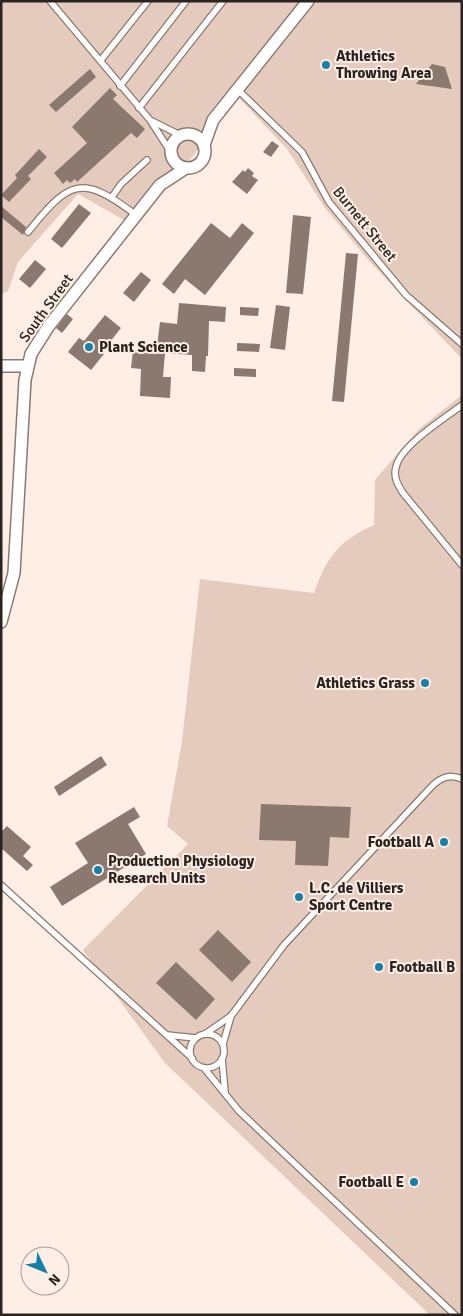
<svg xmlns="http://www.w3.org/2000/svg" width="463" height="1316" viewBox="0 0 463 1316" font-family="Signika,sans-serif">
  <rect width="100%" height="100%" fill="#feeee5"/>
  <g fill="#e5cbbd">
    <polygon points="1,1 462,1 462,359 370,262 325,208 287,149 239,98 136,227 78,194 18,262 8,291 1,295"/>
    <path d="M462 395V1315H430L165 1063 83 950 188 844 167 826 182 741 200 579 314 593C327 557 338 541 374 525L375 480 419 429Z"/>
  </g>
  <g fill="#8b7970">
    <polygon points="432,64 445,67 452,89 416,84"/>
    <polygon points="90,69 96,77 56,112 49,105"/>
    <polygon points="110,88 117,95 113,99 145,129 137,138 131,133 77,182 75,179 70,183 67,180 63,184 54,173 87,143 72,127"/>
    <polygon points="272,141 279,146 271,157 263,152"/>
    <polygon points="39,149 47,157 28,176 31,179 9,202 1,195 17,178 15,175"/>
    <polygon points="248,168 254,173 252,176 258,180 247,194 232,182 243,170 245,172"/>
    <polygon points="79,204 91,213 62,248 51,239"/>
    <polygon points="1,206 26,227 23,235 1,217"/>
    <polygon points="293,215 311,217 303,294 286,293"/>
    <polygon points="211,223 230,238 242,223 254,233 205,295 185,279 174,294 162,284"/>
    <polygon points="346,253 358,254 344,402 332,401"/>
    <polygon points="35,260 46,269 30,288 19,279"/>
    <polygon points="141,272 151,280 134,302 123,293"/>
    <polygon points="179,303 226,307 225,322 209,321 208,356 206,356 205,372 192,371 192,355 165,353 163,377 171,377 170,398 140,396 141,369 131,368 133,351 156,354 160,322 177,324"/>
    <polygon points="276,305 290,307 285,350 270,348"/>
    <polygon points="240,307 259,308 258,316 240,315"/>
    <polygon points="67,314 73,319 62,333 56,328"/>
    <polygon points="105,315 121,328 102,352 104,354 91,370 68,352 79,338 84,341"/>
    <polygon points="237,343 260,344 259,352 237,351"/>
    <polygon points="234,368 256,369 256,377 234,376"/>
    <polygon points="101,756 107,765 59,796 54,787"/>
    <polygon points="261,804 351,807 349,838 330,837 328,866 295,865 296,841 259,840"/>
    <polygon points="134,807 140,817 128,824 146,854 62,906 50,887 88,863 75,843"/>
    <polygon points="7,826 31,847 23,856 33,865 27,871 1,848 1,832"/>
    <polygon points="218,930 251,962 232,982 199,950"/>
    <polygon points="176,962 215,999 196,1020 156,983"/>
  </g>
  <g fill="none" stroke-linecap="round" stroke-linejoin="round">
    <defs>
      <g id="lane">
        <polyline points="50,1 150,120 170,151"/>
        <polyline points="101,60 148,1"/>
        <polyline points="120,86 186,1"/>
        <polyline points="238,90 302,152 329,202 406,295 462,344"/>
        <polyline points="139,108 223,1"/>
        <polyline points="152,121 180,135"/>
        <polyline points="112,197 121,184 147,160"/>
        <path d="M28 232C69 181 81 173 136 215"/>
        <path d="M462 405C444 419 401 445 396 467 393 477 398 485 403 493L462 565"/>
        <polyline points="1,885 192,1058"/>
        <path d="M205 1034 231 1016 284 945 433 785C442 777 450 774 462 779"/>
        <circle cx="207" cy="1051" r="17"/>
        <polyline points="167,1035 196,1038"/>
        <polyline points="223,1044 231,1016"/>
        <polyline points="222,1059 225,1092"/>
        <polyline points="204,1068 239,1111 455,1315"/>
      </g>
      <g id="street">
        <circle cx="188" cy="151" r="17"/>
        <polyline points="204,145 213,120 308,1"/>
        <polyline points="1,366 27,366"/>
        <polyline points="1,622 14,573 25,380 31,354 48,327 160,185 186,168"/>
      </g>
    </defs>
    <use href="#lane" stroke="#8b7a70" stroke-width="8"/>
    <use href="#street" stroke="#8b7a70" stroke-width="14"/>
    <use href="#lane" stroke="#fff" stroke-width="5.5"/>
    <use href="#street" stroke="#fff" stroke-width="11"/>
  </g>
  <g fill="#1580a9" stroke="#feeee5" stroke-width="2">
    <circle cx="326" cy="65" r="5"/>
    <circle cx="89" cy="347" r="5"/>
    <circle cx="425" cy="683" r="5"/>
    <circle cx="444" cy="842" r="5"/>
    <circle cx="98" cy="870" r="5"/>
    <circle cx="299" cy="897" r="5"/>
    <circle cx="379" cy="967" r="5"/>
    <circle cx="414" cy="1182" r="5"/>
  </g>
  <g text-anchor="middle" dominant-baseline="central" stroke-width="4" stroke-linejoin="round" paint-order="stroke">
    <g font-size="15" font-weight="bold" fill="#2a231f" stroke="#feeee5" text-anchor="start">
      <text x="336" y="56">Athletics<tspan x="336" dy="17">Throwing Area</tspan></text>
      <text x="99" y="347">Plant Science</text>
      <text x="415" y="683" text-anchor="end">Athletics Grass</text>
      <text x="434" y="842" text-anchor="end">Football A</text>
      <text x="108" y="861">Production Physiology<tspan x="108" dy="17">Research Units</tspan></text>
      <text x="309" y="888">L.C. de Villiers<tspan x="309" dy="17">Sport Centre</tspan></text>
      <text x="389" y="967">Football B</text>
      <text x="404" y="1182" text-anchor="end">Football E</text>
    </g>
    <g font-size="15" fill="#2a231f" stroke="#feeee5">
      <text transform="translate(365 224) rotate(51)">Burnett Street</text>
      <text transform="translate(46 308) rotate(-54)">South Street</text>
    </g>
  </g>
  <rect width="463" height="1316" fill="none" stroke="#2a231f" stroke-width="5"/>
  <g transform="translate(45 1271) rotate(133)"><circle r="24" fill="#feeee5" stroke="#a99d96"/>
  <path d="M0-4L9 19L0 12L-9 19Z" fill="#1580a9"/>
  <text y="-8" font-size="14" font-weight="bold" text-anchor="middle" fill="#2a231f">N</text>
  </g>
</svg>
